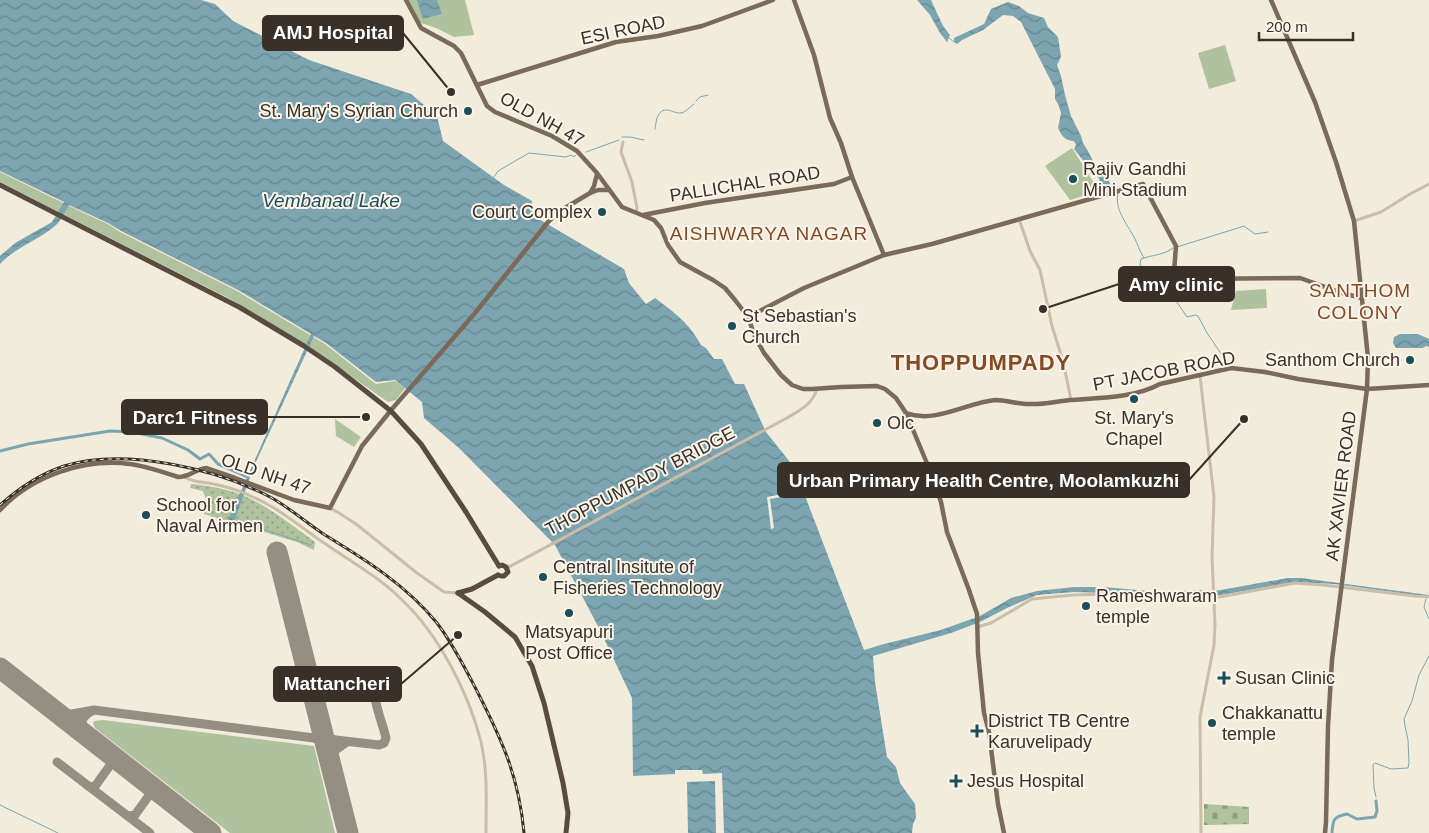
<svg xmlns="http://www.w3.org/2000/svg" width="1429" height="833" viewBox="0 0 1429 833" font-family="Arial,sans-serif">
  <defs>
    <pattern id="grass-dots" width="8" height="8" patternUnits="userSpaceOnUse" patternTransform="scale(1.25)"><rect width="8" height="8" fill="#afc19d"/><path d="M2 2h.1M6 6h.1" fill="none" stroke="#8f9d80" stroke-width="1.8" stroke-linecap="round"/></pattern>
    <pattern id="cemetery-stones" width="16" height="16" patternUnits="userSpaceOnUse" patternTransform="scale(1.25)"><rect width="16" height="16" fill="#afc19d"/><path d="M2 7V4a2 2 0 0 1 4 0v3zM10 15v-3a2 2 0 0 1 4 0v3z" fill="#8f9d80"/></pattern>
    <pattern id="water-waves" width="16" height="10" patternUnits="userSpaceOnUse" patternTransform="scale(1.25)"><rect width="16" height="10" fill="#7ca5af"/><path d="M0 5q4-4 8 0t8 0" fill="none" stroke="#67878e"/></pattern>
  </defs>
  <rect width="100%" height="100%" fill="#f2ecdd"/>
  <path fill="url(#grass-dots)" d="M191 484C210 486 230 489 247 497 272 509 293 526 315 542L314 550 297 542 204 514 207 502 203 491 190 488Z"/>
  <polygon fill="url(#cemetery-stones)" points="1204,804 1249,807 1249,824 1204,825"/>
  <g fill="#afc19d">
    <polygon points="407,0 465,0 474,35 454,37 436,28 418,22"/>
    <polygon points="1225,45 1236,81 1209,89 1198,53"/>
    <polygon points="1072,148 1099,191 1070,200 1045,166"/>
    <polygon points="0,172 86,214 108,224 120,232 237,291 325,344 376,384 395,381 405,388 396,400 388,402 309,347 232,300 0,182"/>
    <polygon points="1266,289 1267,308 1231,310 1236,291"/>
    <polygon points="335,419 361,437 354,447 336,436"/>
    <polygon points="103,720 314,746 335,833 230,833 95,728 93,724 94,721"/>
  </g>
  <g fill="url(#water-waves)">
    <path d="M0 0H201L215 4 233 21 309 60 411 94 437 116 443 141 504 185 532 201V215L624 269 629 283 646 304 655 298C675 313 689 323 701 345L706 348 714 359H722L735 384H744L766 432 794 467 864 650 884 644 941 630 980 616 1011 598 1037 591 1074 587H1104L1159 592 1198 590 1215 591 1288 578H1301L1429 595V597L1334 584 1295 582 1215 596 1074 592 1037 595 1009 607 980 622 951 633 873 656 875 682 887 757 896 767 900 783 915 804 916 818 913 824 912 833H724L722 773 703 774 702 770H675V774L633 776 632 698 600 630 555 545 460 449 424 418 422 402 395 380 376 382 326 343 314 336 254 466 234 522 228 520 311 334 238 290 121 231 108 223 69 205C65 211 62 220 56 225 39 240 16 247 0 264V256L15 243 52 222 64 202 0 171Z"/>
    <polygon points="417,0 437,0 442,14 423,19"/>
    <polygon points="917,0 931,0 943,26 950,35 947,42 940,33 930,15"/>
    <path d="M1008 2 1019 6 1028 13 1044 18 1048 27 1058 37 1061 57 1057 65 1061 76 1065 95 1071 116 1081 136 1083 143 1088 151 1094 163 1105 170C1106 177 1112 184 1111 190L1105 191 1098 177 1094 174 1074 149 1076 145 1074 141C1065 141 1062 136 1058 128L1061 113 1059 106 1055 99V89L1021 22 1013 16 1003 15 983 30 962 40 957 44 954 42V38L984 24 991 9Z"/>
    <polygon points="1400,334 1418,334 1429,339 1429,347 1426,346 1423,348 1396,348 1393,343 1394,337"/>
    <polygon points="715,781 716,833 688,833 687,782"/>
  </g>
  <polygon fill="#f2ecdd" points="803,490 804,493 770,499 774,528 771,529 767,497"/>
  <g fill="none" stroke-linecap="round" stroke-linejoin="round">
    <g stroke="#7ca5af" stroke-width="1">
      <polyline points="948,37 954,42 955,41"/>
      <polyline points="696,101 700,97 708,95"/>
      <path d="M655 129C656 124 656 118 659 114 666 105 673 114 681 113 686 112 690 107 694 104"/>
      <polyline points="622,137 630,137 644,140"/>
      <polyline points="586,152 619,140"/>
      <polyline points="494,177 498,171 529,153 566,157 571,155 574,157 576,155"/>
      <path d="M1118 193C1114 209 1127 224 1134 237 1138 244 1139 251 1144 258"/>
      <polyline points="1177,247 1241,227 1244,226 1255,234 1268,232"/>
      <path d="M1173 248C1165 255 1151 255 1141 259L1140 264 1142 269 1166 286 1187 317 1195 315 1198 316 1207 333 1224 358"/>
      <polyline points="235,520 311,545"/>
      <polyline points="1426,599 1424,607 1429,619"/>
      <polyline points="1376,797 1374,788 1373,765 1375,763 1391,769 1408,768 1409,763 1408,740 1405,726 1404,719 1412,701 1419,675 1429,656"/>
      <polyline points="0,805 58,833"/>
    </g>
    <g stroke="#7ca5af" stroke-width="3">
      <polyline points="0,451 28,444 110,431 132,432 162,438 188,450 200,459 209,454 218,464 248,477 249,475"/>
      <path d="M1332 833C1333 819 1333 817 1347 814L1357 819 1375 817 1377 811 1376 801"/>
    </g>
    <g stroke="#958e83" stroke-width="9">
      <polyline points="52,708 66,715 94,710 314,738 318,737 321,736 322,729"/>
      <path d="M322 729 329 738 336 740 379 745 384 743 386 738 385 734C381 719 371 695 375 680"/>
      <path d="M89 738C81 727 77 719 92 711"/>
      <polyline points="314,738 322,741 326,746"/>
      <polyline points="328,755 347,742"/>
      <polyline points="57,762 150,833"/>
      <polyline points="88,786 92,787 96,785 111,764 113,760 112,755"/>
      <polyline points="128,816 135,815 150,794 152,790 151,786"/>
    </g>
    <g stroke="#958e83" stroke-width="21">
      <polyline points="277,552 348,833"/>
      <polyline points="0,668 211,833"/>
    </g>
    <g stroke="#cabea9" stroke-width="3">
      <polyline points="623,142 621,152 632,182 637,208 636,213"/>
      <polyline points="1019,219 1030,251 1040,270 1052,326 1063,361 1071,400"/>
      <polyline points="1354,221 1381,212 1410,194 1429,184"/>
      <polyline points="1200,376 1214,497 1212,557 1215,625 1214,645 1200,717 1201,833"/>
      <path d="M185 477C193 483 208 482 218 485 237 489 257 498 274 508 292 519 309 533 327 545 353 563 381 578 403 601 439 635 469 694 481 742 488 772 486 803 486 833"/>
      <polyline points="330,508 339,513 356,524 417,573 444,592 458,593"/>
      <path d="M507 568 787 418C800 410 812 405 817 389"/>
      <polyline points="977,627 991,623 1032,599 1073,595 1109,594 1146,598 1189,597 1214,598 1295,583 1323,585 1415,596 1429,597"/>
    </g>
    <g stroke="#796a5a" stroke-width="4.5">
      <polyline points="406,0 421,28 454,46 461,53 487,106 495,112 552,136 577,151 597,173 622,207 654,220 661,228 668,245 680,262 713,280 725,288 735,300 748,317 755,337 764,353 781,375 792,385 803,389 812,389 841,387 877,386 885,389 896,398 906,413 931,473 941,502 947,532 969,590 977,614 978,653 984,713 989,732 998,804 1004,833"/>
      <polyline points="794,0 814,55 830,118 841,143 852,177 884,255"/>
      <polyline points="1271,0 1315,102 1336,162 1354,221 1368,358 1367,389 1332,660 1328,726 1326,822 1325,833"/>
      <polyline points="477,85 616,42 658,36 702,26 773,0"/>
      <polyline points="590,193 598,190 609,190"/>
      <polyline points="643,215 705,203 834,184 852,177"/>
      <polyline points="748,317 804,288 884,255 932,244 1143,184 1176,246 1174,272 1176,277 1181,279 1300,278 1342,293 1362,298"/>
      <path d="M906 413C936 424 965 403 995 400 1006 400 1017 404 1029 404 1043 405 1057 401 1071 400 1100 398 1134 398 1160 384L1231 368 1265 372 1298 379 1367 389 1429 385"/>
      <path d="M0 510C32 476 84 458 130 464 146 466 162 472 178 477 191 477 195 469 206 468L235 478 294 500 330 508 362 446 392 409 475 313 548 222 560 211 590 193 594 186 597 174"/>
    </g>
    <g stroke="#584c40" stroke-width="5">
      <polyline points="0,185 239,307 304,346 335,367 391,411 421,444 466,512 499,566"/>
      <polyline points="498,575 501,576 504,576 508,572 506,567 502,565 499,566"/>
      <polyline points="458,593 485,612 515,637 532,666 544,703 563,783 568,813 566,833"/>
      <polyline points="458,593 472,589 498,575"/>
    </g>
    <defs>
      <path id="rail" d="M0 505C19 488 40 474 64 466 125 447 218 469 272 498 291 509 307 523 325 535 366 560 406 585 437 623 453 644 465 668 477 691 502 740 519 777 524 833"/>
    </defs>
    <use href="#rail" stroke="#383029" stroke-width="3"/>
    <use href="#rail" stroke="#faf5ea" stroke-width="1" stroke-dasharray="4" stroke-linecap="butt"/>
  </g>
  <g fill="#1e4c59" stroke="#faf5ea" stroke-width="2">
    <circle cx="468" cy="111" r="5"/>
    <circle cx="1073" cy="179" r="5"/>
    <circle cx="602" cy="212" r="5"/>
    <circle cx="732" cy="326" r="5"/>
    <circle cx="1410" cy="360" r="5"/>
    <circle cx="1134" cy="399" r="5"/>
    <circle cx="877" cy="423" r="5"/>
    <circle cx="146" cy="515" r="5"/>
    <circle cx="543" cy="577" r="5"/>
    <circle cx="1086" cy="606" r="5"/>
    <circle cx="569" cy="613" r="5"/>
    <path d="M1221.5 670.5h5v5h5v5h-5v5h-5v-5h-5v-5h5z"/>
    <circle cx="1212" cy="723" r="5"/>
    <path d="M974.5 723.5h5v5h5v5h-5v5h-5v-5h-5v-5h5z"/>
    <path d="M953.5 773.5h5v5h5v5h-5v5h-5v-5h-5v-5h5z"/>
  </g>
  <g text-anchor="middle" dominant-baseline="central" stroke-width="4" stroke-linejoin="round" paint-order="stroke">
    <g font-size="18" fill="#383029" stroke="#faf5ea">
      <text transform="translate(623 30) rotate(-12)">ESI ROAD</text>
      <text transform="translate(542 119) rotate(29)">OLD NH 47</text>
      <text transform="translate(745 184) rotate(-9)">PALLICHAL ROAD</text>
      <text transform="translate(1164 371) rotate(-11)">PT JACOB ROAD</text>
      <text transform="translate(266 474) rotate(19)">OLD NH 47</text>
      <text transform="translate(640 481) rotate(-28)">THOPPUMPADY BRIDGE</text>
      <text transform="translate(1341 486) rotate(-83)">AK XAVIER ROAD</text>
    </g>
    <g font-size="18" fill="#383029" stroke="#faf5ea" text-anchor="start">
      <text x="458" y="111" text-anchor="end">St. Mary's Syrian Church</text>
      <text x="1083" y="169">Rajiv Gandhi<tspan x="1083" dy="21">Mini Stadium</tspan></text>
      <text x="592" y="212" text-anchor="end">Court Complex</text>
      <text x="742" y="316">St Sebastian's<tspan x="742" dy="21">Church</tspan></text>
      <text x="1400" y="360" text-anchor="end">Santhom Church</text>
      <text x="1134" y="418" text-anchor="middle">St. Mary's<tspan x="1134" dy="21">Chapel</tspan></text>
      <text x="887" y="423">Olc</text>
      <text x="156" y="505">School for<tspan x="156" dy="21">Naval Airmen</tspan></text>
      <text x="553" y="567">Central Insitute of<tspan x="553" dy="21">Fisheries Technology</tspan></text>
      <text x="1096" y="596">Rameshwaram<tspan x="1096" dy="21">temple</tspan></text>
      <text x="569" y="632" text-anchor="middle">Matsyapuri<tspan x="569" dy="21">Post Office</tspan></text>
      <text x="1235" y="678">Susan Clinic</text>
      <text x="1222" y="713">Chakkanattu<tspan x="1222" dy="21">temple</tspan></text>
      <text x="988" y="721">District TB Centre<tspan x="988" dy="21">Karuvelipady</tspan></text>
      <text x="967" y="781">Jesus Hospital</text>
    </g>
    <g font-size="19" font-style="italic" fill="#1e4c59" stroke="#faf5ea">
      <text x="331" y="200">Vembanad Lake</text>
    </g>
    <g font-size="19" letter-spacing="1" fill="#864a22" stroke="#faf5ea">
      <text x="769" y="233">AISHWARYA NAGAR</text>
      <text x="1360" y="290">SANTHOM<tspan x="1360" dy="22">COLONY</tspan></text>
    </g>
    <g font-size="22" font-weight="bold" letter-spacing="1" fill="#864a22" stroke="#faf5ea">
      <text x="981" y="362">THOPPUMPADY</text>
    </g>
  </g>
  <path fill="none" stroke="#383029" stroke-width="2" d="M451 92L403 33M1043 309L1119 284M366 417L267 417M1244 419L1189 480M458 635L401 684"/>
  <g fill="#383029" stroke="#faf5ea" stroke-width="2">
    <circle cx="451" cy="92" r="5"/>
    <circle cx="1043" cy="309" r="5"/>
    <circle cx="366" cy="417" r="5"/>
    <circle cx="1244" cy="419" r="5"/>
    <circle cx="458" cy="635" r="5"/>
  </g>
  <g fill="#383029" stroke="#383029" stroke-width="2">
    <rect x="263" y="16" width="140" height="34" rx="5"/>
    <rect x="1119" y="267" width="115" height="34" rx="5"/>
    <rect x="122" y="400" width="145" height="34" rx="5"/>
    <rect x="778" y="463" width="411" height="34" rx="5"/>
    <rect x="274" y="667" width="127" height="34" rx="5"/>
  </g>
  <g font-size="19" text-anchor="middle" font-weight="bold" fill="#fff">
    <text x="333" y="39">AMJ Hospital</text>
    <text x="1176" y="291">Amy clinic</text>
    <text x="195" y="424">Darc1 Fitness</text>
    <text x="984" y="487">Urban Primary Health Centre, Moolamkuzhi</text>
    <text x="337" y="690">Mattancheri</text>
  </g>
  <path d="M1259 32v8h94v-8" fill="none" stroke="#383029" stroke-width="2.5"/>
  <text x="1266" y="32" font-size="15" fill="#383029" stroke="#faf5ea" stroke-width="4" paint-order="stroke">200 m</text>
</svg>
